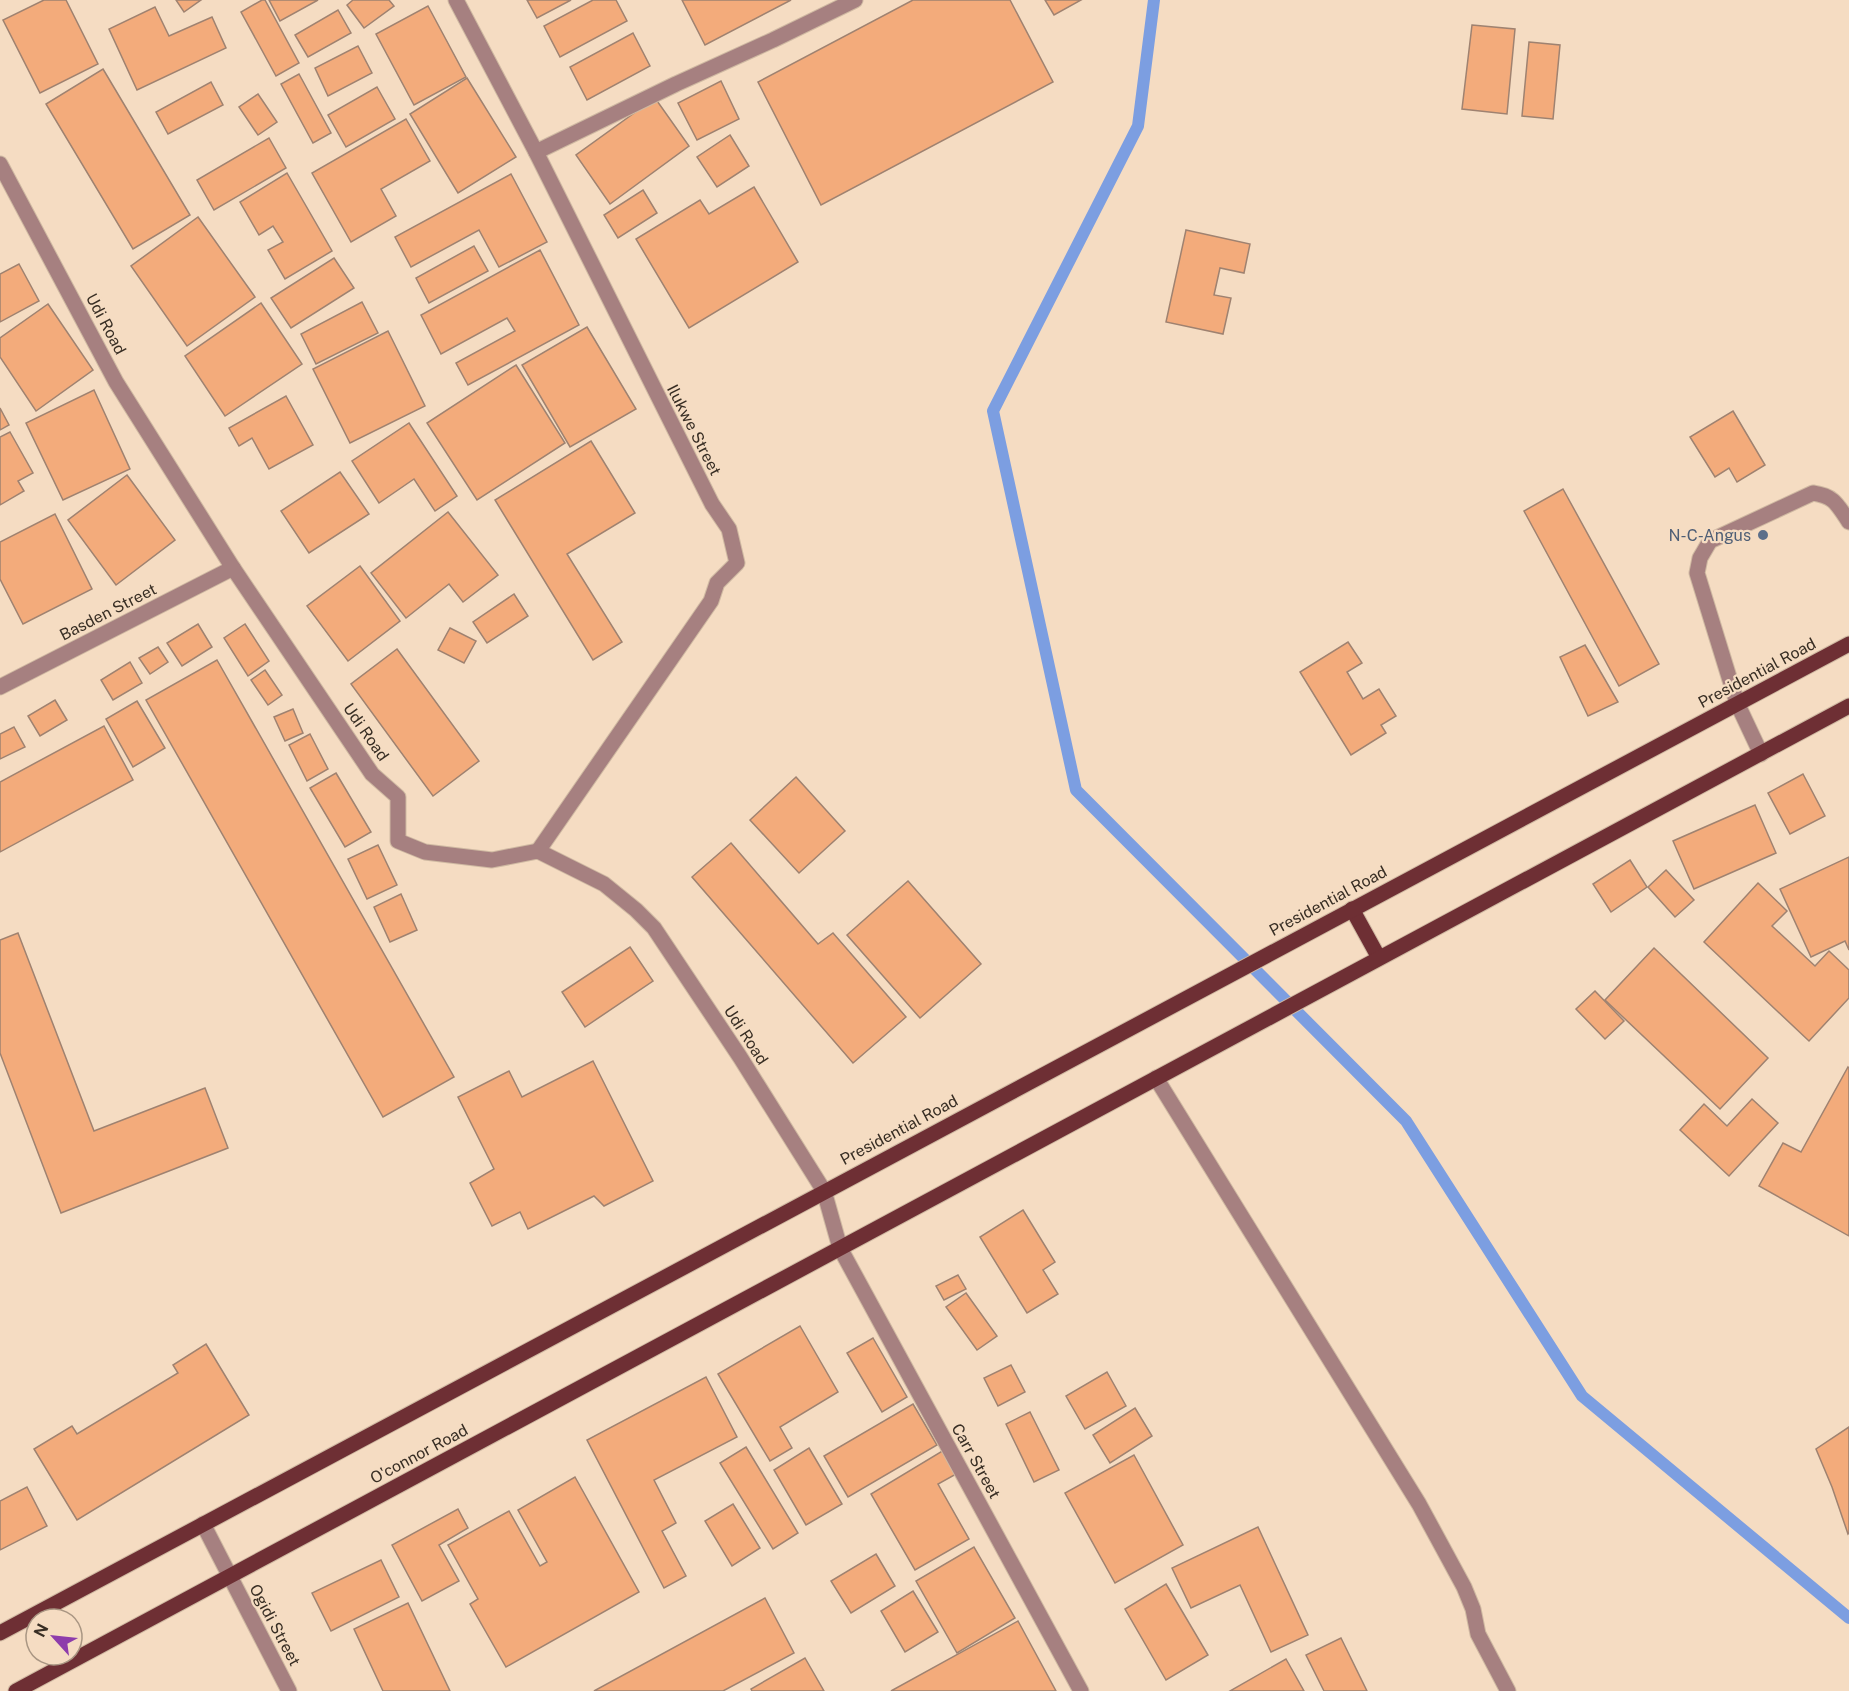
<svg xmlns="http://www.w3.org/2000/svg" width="1849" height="1691" viewBox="0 0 1849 1691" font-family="'Public Sans',sans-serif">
  <rect width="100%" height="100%" fill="#f5dcc2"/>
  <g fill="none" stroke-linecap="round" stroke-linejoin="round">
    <polyline stroke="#7c9ee1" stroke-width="12" points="1154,0 1138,126 993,411 1076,790 1406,1121 1582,1396 1849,1618"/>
  </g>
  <g fill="#f3ab7b" stroke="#9f8270" stroke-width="1.5">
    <polygon points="44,0 66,0 98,64 40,93 3,20"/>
    <polygon points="176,0 201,0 184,12"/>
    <polygon points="262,0 265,0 299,63 276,76 241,12"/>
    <polygon points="269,0 318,0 280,21"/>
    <polygon points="353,0 389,0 394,6 364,28 347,5"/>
    <polygon points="527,0 571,0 537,18"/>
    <polygon points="593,0 616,0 627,21 560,57 544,26"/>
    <polygon points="682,0 791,0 705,45"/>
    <polygon points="913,0 1010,0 1053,82 821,205 758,82"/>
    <polygon points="1045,0 1081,0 1054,15"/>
    <polygon points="428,6 466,77 414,105 376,34"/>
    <polygon points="155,7 169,36 212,17 226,48 137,90 109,29"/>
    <polygon points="338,10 351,33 308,57 295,35"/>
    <polygon points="1472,25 1515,29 1507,114 1462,109"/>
    <polygon points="633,33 650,66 587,100 570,67"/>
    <polygon points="1529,42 1560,45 1553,119 1522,116"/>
    <polygon points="358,46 372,73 328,96 315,68"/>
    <polygon points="103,69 190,215 133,249 46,104"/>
    <polygon points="299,74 331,133 313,143 281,84"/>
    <polygon points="467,78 516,157 458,193 410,114"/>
    <polygon points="721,81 739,119 697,140 678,103"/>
    <polygon points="211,82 223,105 168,134 156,112"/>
    <polygon points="377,87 395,119 346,147 328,115"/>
    <polygon points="258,94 277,122 258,135 239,107"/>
    <polygon points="655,98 689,146 610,204 576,155"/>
    <polygon points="406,119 430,161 381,189 396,216 351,242 312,173"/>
    <polygon points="730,135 749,166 717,187 697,157"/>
    <polygon points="269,138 286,168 214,210 197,180"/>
    <polygon points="287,173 332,251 285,279 268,250 283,242 273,226 259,235 240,202"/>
    <polygon points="511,174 547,242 499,267 479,230 411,267 395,237"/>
    <polygon points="754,187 798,262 689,328 636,239 700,200 709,214"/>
    <polygon points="643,190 657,213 618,238 604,215"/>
    <polygon points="198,217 255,297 187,346 131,266"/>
    <polygon points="1186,230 1250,244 1244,273 1220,268 1214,295 1231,298 1223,334 1166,322"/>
    <polygon points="474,246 488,271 429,303 416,278"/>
    <polygon points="540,250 579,325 468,385 456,363 515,331 507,318 441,354 421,315"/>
    <polygon points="334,258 354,288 291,328 271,298"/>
    <polygon points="19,264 39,301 0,322 0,274"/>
    <polygon points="362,302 378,333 316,364 301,334"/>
    <polygon points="261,303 302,364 225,416 185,356"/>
    <polygon points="48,304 93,370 36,411 0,357 0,338"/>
    <polygon points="587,327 636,409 570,447 522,365"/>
    <polygon points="388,331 425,406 350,443 313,369"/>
    <polygon points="516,365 565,443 477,500 427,423"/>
    <polygon points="94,390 130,469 63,500 26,423"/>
    <polygon points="286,396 313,445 269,469 252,438 239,446 229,428"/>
    <polygon points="0,408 9,425 0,430"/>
    <polygon points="1733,411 1765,465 1737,482 1729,468 1715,477 1690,437"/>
    <polygon points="409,423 457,496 435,511 414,479 379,503 352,461"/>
    <polygon points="10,432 33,473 18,481 24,491 0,505 0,437"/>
    <polygon points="591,441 635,513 567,554 622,642 593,660 495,500"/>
    <polygon points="340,472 369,514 309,553 281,511"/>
    <polygon points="127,475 175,540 116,585 68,520"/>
    <polygon points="1563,489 1659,664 1619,686 1524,511"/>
    <polygon points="448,512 498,575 463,602 449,584 406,618 371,573"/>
    <polygon points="55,514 92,589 23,624 0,579 0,542"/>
    <polygon points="360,566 400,621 348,661 307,606"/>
    <polygon points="514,594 528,616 487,643 473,622"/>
    <polygon points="198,624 212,647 182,666 167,643"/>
    <polygon points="245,624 269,661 248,676 224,638"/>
    <polygon points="450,628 476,641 464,663 438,650"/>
    <polygon points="1348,642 1362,663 1347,672 1363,699 1379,689 1396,716 1381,725 1386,733 1351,755 1300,672"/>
    <polygon points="1585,645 1618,702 1588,716 1560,657"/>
    <polygon points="158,647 168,662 150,674 139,658"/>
    <polygon points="397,649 479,761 433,796 351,684"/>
    <polygon points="217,660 454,1077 383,1117 146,700"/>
    <polygon points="130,662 142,683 113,700 101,680"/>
    <polygon points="265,670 282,695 268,705 251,680"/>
    <polygon points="55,700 67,720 40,736 28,716"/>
    <polygon points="137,701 165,748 133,767 106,719"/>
    <polygon points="293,709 303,733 285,741 274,717"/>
    <polygon points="104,726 133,780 0,852 0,782"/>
    <polygon points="14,727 25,747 0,759 0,734"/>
    <polygon points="310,734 328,769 307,781 289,745"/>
    <polygon points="336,773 371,832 345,847 310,788"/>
    <polygon points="1803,774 1825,816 1790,834 1768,793"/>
    <polygon points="796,777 845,831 799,873 750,820"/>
    <polygon points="1755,805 1776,853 1694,889 1673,841"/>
    <polygon points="731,843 818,944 833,933 906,1017 853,1063 692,877"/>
    <polygon points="378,845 397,885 367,899 348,859"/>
    <polygon points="1849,857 1849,950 1845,941 1811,957 1780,889"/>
    <polygon points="1630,860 1647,887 1611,912 1593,884"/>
    <polygon points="1666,870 1694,900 1675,917 1648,887"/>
    <polygon points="908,881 981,964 920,1018 847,935"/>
    <polygon points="1758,883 1787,911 1772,926 1815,966 1829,951 1849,970 1849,998 1809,1041 1704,942"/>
    <polygon points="401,894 417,930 390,942 374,907"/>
    <polygon points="18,933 94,1131 205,1088 228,1148 61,1213 0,1053 0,940"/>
    <polygon points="630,947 653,981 585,1027 562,992"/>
    <polygon points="1654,948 1768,1058 1720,1109 1605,1000"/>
    <polygon points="1595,991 1624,1021 1605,1039 1576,1009"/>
    <polygon points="593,1061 653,1181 604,1206 594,1196 528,1229 520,1212 492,1226 470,1183 494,1169 458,1097 509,1071 522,1097"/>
    <polygon points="1848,1067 1849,1068 1849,1236 1759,1186 1783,1143 1801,1152"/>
    <polygon points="1752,1099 1778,1123 1729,1176 1680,1130 1704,1104 1727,1126"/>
    <polygon points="1023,1210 1055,1262 1043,1270 1058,1294 1027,1313 980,1237"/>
    <polygon points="958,1275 966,1289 944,1300 936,1286"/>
    <polygon points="966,1293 997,1336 977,1350 946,1307"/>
    <polygon points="800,1326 838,1392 780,1427 792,1448 770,1461 718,1374"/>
    <polygon points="873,1338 907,1397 882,1412 847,1353"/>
    <polygon points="206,1344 249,1415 77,1520 34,1449 72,1426 77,1434 178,1373 173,1365"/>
    <polygon points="1011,1365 1025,1392 998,1406 984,1378"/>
    <polygon points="1107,1372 1126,1406 1085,1429 1066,1396"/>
    <polygon points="706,1377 737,1437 654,1480 676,1523 662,1531 686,1576 664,1588 587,1440"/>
    <polygon points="913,1404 937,1445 848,1497 824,1456"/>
    <polygon points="1135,1408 1152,1436 1110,1463 1093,1435"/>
    <polygon points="1030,1412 1059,1470 1034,1482 1006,1424"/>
    <polygon points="1849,1427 1849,1533 1848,1534 1832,1487 1816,1449"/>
    <polygon points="746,1447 798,1533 773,1549 720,1463"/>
    <polygon points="809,1448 842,1504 806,1525 774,1470"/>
    <polygon points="944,1450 958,1473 938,1484 969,1539 915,1570 871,1494"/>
    <polygon points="1134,1455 1183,1545 1115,1583 1065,1493"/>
    <polygon points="575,1477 639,1592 506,1667 470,1604 478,1599 448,1545 509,1511 540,1566 547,1562 518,1510"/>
    <polygon points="27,1487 47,1526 0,1550 0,1501"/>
    <polygon points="733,1504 760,1548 732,1566 705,1521"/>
    <polygon points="458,1509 468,1528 439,1545 459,1581 422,1601 392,1545"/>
    <polygon points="1258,1527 1308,1635 1271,1652 1240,1585 1191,1608 1172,1568"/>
    <polygon points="974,1547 1015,1618 957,1653 916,1581"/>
    <polygon points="876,1554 895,1586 851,1613 831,1581"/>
    <polygon points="381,1560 399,1597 331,1631 312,1593"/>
    <polygon points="1166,1584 1208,1655 1166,1680 1125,1609"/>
    <polygon points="913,1591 938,1632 905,1652 881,1611"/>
    <polygon points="765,1598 794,1653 723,1691 594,1691"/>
    <polygon points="408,1603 450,1691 383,1691 354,1629"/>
    <polygon points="1018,1621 1056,1691 891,1691"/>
    <polygon points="1341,1638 1367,1691 1324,1691 1306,1655"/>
    <polygon points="805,1658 824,1691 752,1691 751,1689"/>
    <polygon points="1286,1659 1304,1691 1230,1691"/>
  </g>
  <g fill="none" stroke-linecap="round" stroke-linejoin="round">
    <defs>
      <g id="minor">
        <polyline points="456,0 536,152 712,504 729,529 737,563 717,583 711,601 538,851"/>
        <polyline points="536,152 676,84 773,40 855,0"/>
        <polyline points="0,164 116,382 233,568 372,774 398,797 398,841 425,852 492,860 538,851 604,884 636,910 654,928 740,1057 824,1191 840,1248 1081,1691"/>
        <polyline points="0,687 233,568"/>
        <path d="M1761 754 1737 703 1697 573 1700 558 1710 541 1813 493C1834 496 1837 504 1849 522"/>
        <polyline points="1156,1078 1419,1504 1464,1587 1473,1609 1478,1634 1508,1691"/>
        <polyline points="203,1524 289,1691"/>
      </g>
      <g id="major">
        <polyline points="1352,909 1379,958"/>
        <polyline points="0,1633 1849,644"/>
        <polyline points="16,1691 1849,706"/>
      </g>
    </defs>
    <use href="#minor" stroke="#cfb9a2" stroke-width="17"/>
    <use href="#major" stroke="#cfb9a2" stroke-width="17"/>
    <use href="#minor" stroke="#a68080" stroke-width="15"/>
    <use href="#major" stroke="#6e2f34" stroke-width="15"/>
  </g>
  <circle fill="#5c6f8a" stroke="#f5dcc2" stroke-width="2" cx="1763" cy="535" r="6"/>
  <g text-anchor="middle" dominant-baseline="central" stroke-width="4.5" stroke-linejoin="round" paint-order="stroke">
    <g font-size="16" fill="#382e24" stroke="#f5dcc2">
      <text transform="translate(106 324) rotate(62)">Udi Road</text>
      <text transform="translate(694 430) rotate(63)">Ilukwe Street</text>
      <text transform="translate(108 612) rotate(-27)">Basden Street</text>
      <text transform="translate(1757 673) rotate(-28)">Presidential Road</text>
      <text transform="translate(366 732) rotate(55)">Udi Road</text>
      <text transform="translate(1328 901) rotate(-28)">Presidential Road</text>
      <text transform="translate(746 1035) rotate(57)">Udi Road</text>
      <text transform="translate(899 1130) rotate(-28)">Presidential Road</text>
      <text transform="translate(419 1454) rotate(-28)">O'connor Road</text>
      <text transform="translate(976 1461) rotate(61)">Carr Street</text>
      <text transform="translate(275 1625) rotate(62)">Ogidi Street</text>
    </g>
    <g font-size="16" fill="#4e5e75" stroke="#f5dcc2" text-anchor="end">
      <text x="1751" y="535">N-C-Angus</text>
    </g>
  </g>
  <g transform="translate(54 1637) rotate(297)"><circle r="28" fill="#f5dcc2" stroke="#a99683" stroke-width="1.5"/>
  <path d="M0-4.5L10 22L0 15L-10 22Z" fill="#8d3cab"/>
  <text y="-9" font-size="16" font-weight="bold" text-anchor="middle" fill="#382e24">N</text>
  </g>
</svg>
